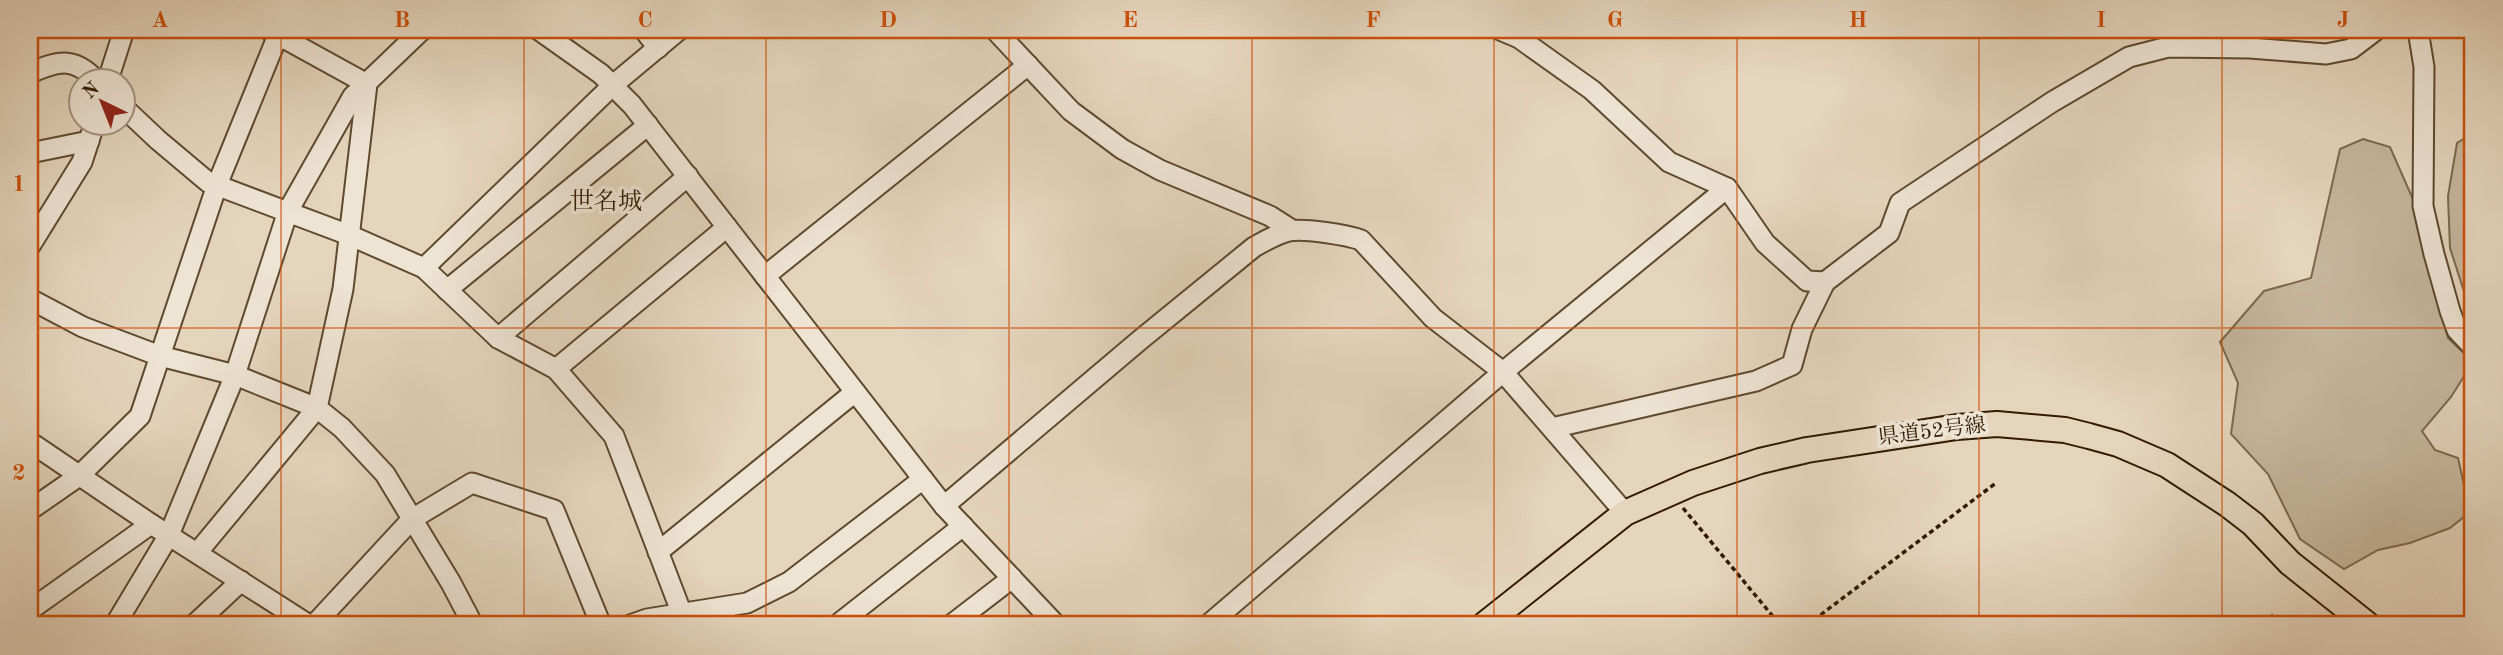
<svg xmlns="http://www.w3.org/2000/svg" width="2503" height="655" viewBox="0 0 2503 655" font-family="'Old Standard TT','Noto Serif JP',serif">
  <rect width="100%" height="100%" fill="#e5d5bd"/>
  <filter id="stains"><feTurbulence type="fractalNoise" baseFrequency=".00286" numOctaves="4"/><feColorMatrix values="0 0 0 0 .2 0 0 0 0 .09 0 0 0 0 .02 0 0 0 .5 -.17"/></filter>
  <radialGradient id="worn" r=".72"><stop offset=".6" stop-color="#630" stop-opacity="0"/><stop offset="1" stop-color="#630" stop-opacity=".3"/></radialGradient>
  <g fill="#c6b69d" stroke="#7b694e" stroke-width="2">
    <polygon points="2473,133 2473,312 2469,307 2450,248 2448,196 2457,143"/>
    <polygon points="2363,139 2390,147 2416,206 2427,261 2448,338 2473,362 2451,397 2422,431 2435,450 2458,458 2470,512 2450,528 2410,543 2378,550 2344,569 2300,539 2268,474 2231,434 2238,383 2220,342 2264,291 2311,278 2340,149"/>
  </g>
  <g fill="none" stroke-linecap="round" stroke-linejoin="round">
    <defs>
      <g id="minor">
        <polyline points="539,30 601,74 632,105 944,506 1056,625"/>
        <polyline points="644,30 658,48"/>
        <polyline points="995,30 1071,111 1122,149 1160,170 1270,216 1292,230"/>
        <polyline points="1500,30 1519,38 1592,90 1669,162 1727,188 1765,243 1807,281 1825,282 1889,233 1900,203 2052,102 2129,57 2168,47 2250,48 2326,54 2351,49 2376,30"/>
        <polyline points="2418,30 2424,67 2423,206 2434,254 2450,311 2457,330 2473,347"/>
        <path d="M30 73C58 61 73 56 96 80"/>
        <polyline points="108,80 124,30"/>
        <polyline points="122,106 158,140 208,182 349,235 424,268 498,338 556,369 614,436 682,614 682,625"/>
        <polyline points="30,153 89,141"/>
        <polyline points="30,246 82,162 95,122"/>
        <polyline points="424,268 613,85 679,30"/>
        <polyline points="765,276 1028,65"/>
        <polyline points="447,290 648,125"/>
        <polyline points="30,299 83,327 160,356 235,375 317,408 342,428 385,474 451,583 473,625"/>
        <polyline points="498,338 688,176"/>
        <polyline points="556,369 727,227"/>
        <polyline points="1552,428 1756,381 1792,365 1802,329 1825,282"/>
        <polyline points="30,442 151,524 309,625"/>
        <path d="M944 506 1140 340 1254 247C1265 241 1276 234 1289 231 1304 228 1347 235 1361 240L1433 318 1503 372 1625 513"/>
        <polyline points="30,510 79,476 140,416 217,185 278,35 284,30"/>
        <polyline points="658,552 855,392"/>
        <polyline points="197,553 317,408 343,289 367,84 269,30"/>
        <polyline points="30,610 151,524"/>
        <polyline points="115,625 169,535 235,375 288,211 353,96 422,30"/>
        <polyline points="194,625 241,581"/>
        <polyline points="314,625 412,519 472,483 554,510 601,625"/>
        <polyline points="630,625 647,619 747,603 789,582 923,479"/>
        <polyline points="837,625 963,526"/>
        <polyline points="951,625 1012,578"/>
        <polyline points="1208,625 1503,372 1727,188"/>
      </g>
      <polyline id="major" points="1484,625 1625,513 1693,483 1760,461 1807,450 1957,427 1997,424 2065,430 2089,436 2118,444 2167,465 2227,504 2253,524 2290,563 2368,625"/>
    </defs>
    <use href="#minor" stroke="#5d4a2f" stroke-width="23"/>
    <use href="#major" stroke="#301c00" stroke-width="28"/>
    <g stroke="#301c00" stroke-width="3.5" stroke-dasharray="5 3.5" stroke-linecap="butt">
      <polyline points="1683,508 1780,625"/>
      <polyline points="1807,625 1996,483"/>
      <polyline points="2258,625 2273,615"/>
    </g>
    <use href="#minor" stroke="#eee4d4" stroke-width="19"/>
    <use href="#major" stroke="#e5d5bd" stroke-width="24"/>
  </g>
  <path fill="none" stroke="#cc500a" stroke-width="2" stroke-opacity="0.55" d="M281 30V625M524 30V625M766 30V625M1009 30V625M1252 30V625M1494 30V625M1737 30V625M1979 30V625M2222 30V625M30 328H2473"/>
  <g text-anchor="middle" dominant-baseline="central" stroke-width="7" stroke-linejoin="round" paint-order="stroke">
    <g font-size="21" fill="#301c00" stroke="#eee4d4">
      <text transform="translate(1932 432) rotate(-7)">県道52号線</text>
    </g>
    <g font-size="24" fill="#301c00" stroke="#eee4d4">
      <text x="606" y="203">世名城</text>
    </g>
  </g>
  <rect width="2503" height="655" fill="none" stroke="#e5d5bd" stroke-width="77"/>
  <g transform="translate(102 102) rotate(317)"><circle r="33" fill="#eee4d4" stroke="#a2947f" stroke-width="2"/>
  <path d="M0-5L12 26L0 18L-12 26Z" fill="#8f2418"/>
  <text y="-10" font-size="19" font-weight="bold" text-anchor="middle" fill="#301c00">N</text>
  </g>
  <rect x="38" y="38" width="2426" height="578" fill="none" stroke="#cc500a" stroke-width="2.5"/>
  <g font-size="23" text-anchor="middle" font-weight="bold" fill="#cc500a">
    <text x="160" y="27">A</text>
    <text x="402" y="27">B</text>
    <text x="645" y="27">C</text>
    <text x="888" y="27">D</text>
    <text x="1130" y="27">E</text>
    <text x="1373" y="27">F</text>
    <text x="1615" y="27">G</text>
    <text x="1858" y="27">H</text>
    <text x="2101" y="27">I</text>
    <text x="2343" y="27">J</text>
    <text x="19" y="191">1</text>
    <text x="19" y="480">2</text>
  </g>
  <rect width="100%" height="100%" filter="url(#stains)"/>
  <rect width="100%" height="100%" fill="url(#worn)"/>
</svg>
